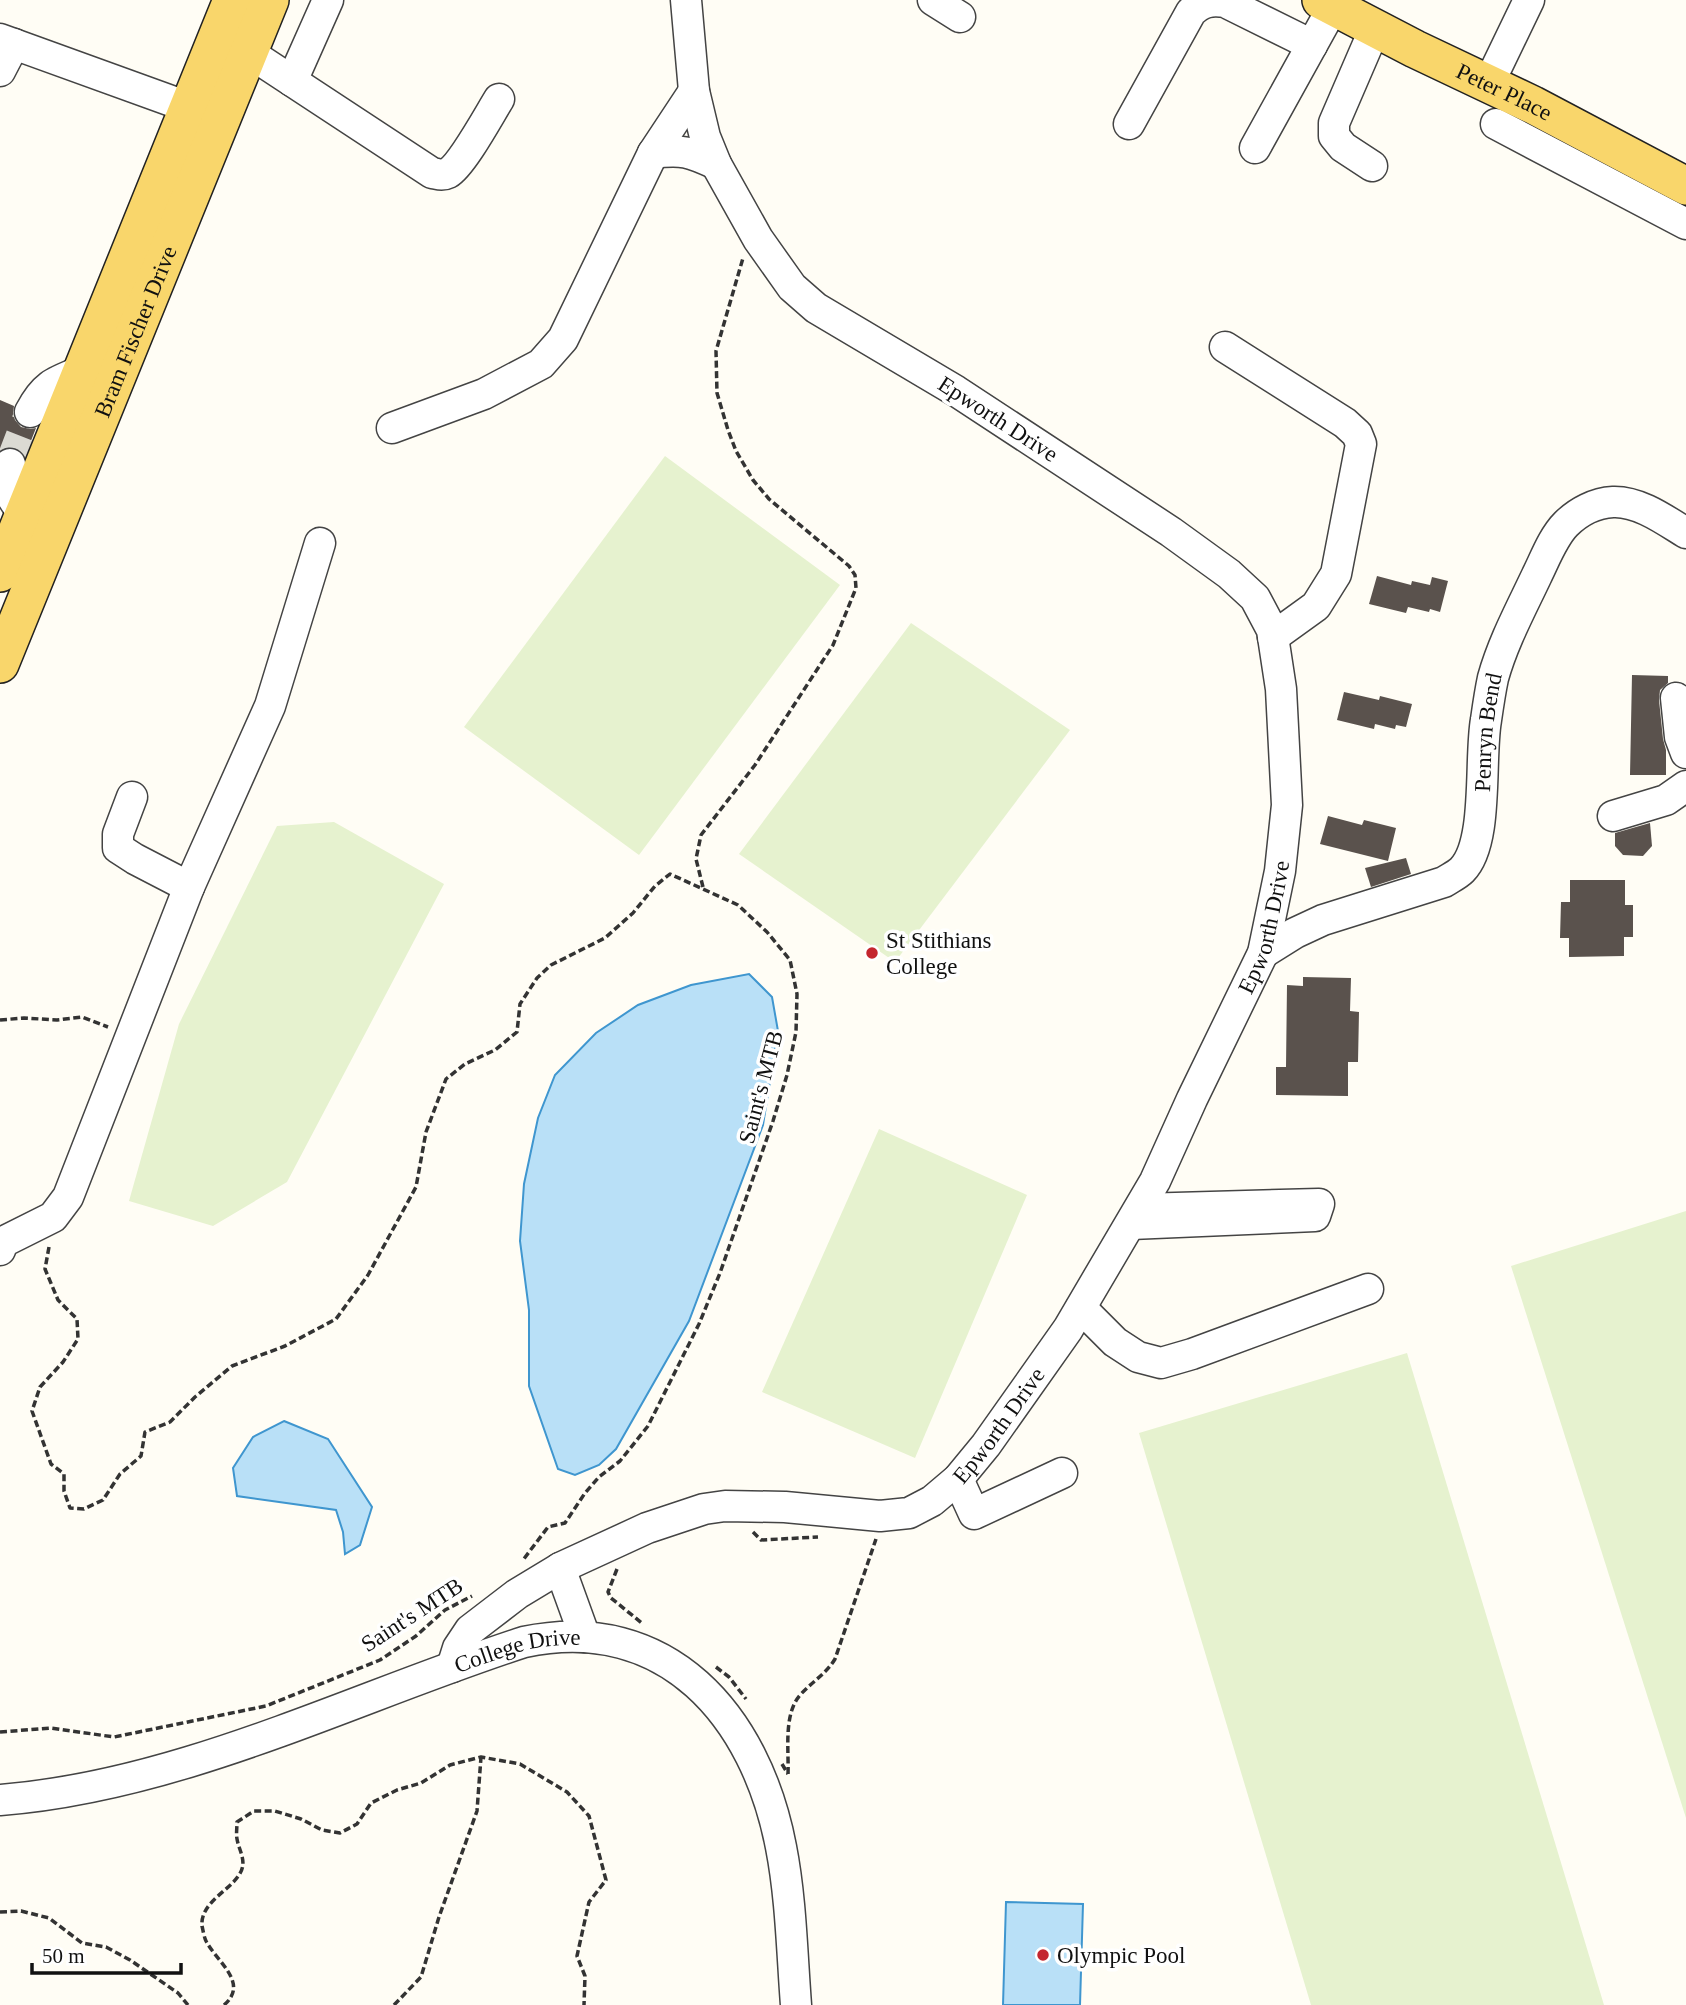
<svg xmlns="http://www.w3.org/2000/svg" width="1686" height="2005" viewBox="0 0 1686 2005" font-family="Georgia,serif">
  <rect width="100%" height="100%" fill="#fffdf5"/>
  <g fill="#e6f2cf">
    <polygon points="665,456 840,585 639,855 464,727"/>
    <polygon points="911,623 1070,730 895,962 739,854"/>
    <polygon points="334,822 444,884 287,1182 213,1226 129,1201 179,1024 277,826"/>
    <polygon points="879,1129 1027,1195 915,1458 762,1392"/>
    <polygon points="1686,1211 1686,1818 1511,1266"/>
    <polygon points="1407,1353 1604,2005 1311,2005 1139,1433"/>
  </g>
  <g fill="#b9e0f7" stroke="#3f96cf" stroke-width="2">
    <polygon points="749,974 772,997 778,1031 763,1125 689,1321 616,1449 599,1465 575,1475 558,1469 529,1386 529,1310 520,1241 524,1184 538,1118 555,1075 596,1033 638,1005 691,985"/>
    <polygon points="284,1421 328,1439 372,1507 360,1545 345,1554 343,1532 336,1510 237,1496 233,1468 253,1437"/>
    <polygon points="1006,1902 1083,1904 1080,2005 1003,2005"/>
  </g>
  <g fill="#5a524d">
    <polygon points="0,400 14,406 13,413 15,420 21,427 30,429 36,428 25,456 14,447 0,450"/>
    <polygon points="1377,576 1411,585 1412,581 1430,585 1432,577 1448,581 1440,612 1430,609 1429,612 1408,607 1406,613 1369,604"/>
    <polygon points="1632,675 1668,676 1668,683 1660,690 1659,700 1663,739 1666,750 1666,775 1630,775"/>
    <polygon points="1344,692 1379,700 1380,696 1412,704 1406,727 1396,725 1395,729 1375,724 1374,729 1337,720"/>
    <polygon points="1328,816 1362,825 1364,820 1396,828 1388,861 1320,844"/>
    <polygon points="1650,823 1652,846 1643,856 1623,855 1615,846 1615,833"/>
    <polygon points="1406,858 1411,874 1371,887 1365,868"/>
    <polygon points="1570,880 1625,880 1625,905 1633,905 1633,937 1624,937 1624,956 1569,957 1569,938 1560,938 1561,902 1570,902"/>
    <polygon points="1303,977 1351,978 1350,1011 1359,1012 1358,1062 1348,1062 1348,1096 1276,1095 1276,1067 1286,1067 1287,985 1303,986"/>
  </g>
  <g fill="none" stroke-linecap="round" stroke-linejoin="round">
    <polyline stroke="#dbdad3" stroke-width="30" stroke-dasharray="30 15" stroke-linecap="butt" points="10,464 30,412"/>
    <defs>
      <g id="minor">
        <polyline points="933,0 960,17"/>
        <polyline points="0,39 188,107"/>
        <path d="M248 52 432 173C438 174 442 176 448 173 462 165 489 115 499 99"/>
        <polyline points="0,71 14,44"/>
        <polyline points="292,81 328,0"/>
        <polyline points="1489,83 1529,0"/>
        <path d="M1129 124 1191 12C1202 2 1210 0 1225 2L1312 45"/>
        <polyline points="1496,124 1686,224"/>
        <polyline points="1255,148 1333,7"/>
        <path d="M653 153C682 149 690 152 716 164"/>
        <polyline points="1372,166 1343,147 1334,136 1334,123 1375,28"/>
        <polyline points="1225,347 1345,423 1357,434 1361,444 1336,574 1316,606 1273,637"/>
        <path d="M30 412C44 385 54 382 82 371"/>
        <polyline points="392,428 484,394 541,364 563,339 653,153 694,91"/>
        <path d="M10 464C2 489 10 494 24 515"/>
        <polyline points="1676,698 1680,737 1686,753"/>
        <polyline points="132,797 118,834 118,848 135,859 189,887"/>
        <polyline points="1613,816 1666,800 1686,786"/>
        <path id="s1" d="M1263 953 1295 933 1323 920 1444 882C1450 878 1457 875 1462 870 1489 843 1479 759 1486 720 1488 706 1490 692 1493 678 1503 642 1521 609 1537 575 1545 559 1553 537 1566 524 1578 512 1595 503 1613 502 1639 501 1665 520 1686 533"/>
        <polyline points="1131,1224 1315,1216 1319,1204 1140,1209"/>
        <polyline points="0,1250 3,1242 53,1217 68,1197 189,887 270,706 320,543"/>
        <polyline points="1081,1308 1115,1342 1138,1357 1161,1363 1192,1354 1368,1289"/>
        <polyline points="958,1479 974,1514 1062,1473"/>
        <polyline points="560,1568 585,1637"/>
        <path id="s2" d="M452 1667 458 1648 470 1630 517 1594 560 1568 647 1528 704 1509 725 1506 785 1507 880 1516 909 1513 932 1501 958 1479 986 1445 1068 1329 1155 1181 1192 1099 1263 953 1280 871 1287 805 1281 689 1272 630 1255 598 1229 574 1171 532 956 391 816 308 792 287 758 239 716 164 705 137 694 91 686 0"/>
        <path id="s3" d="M0 1800C181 1786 354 1697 524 1642 667 1612 756 1716 781 1847 791 1898 792 1953 796 2005"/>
      </g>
      <g id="major">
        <path id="s4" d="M1321 0 1415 49 1533 105 1686 186"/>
        <polyline points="0,573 232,0"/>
        <path id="s5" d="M0 664 270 0"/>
      </g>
    </defs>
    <use href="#minor" stroke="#444" stroke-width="33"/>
    <use href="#major" stroke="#222" stroke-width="40"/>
    <g stroke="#333" stroke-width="3.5" stroke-dasharray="7 3.5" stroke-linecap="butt">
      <polyline points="703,887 696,859 701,835 755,765 833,645 856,588 855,575 849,566 769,499 753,480 736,451 728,430 717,393 716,351 743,258"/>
      <polyline points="0,1020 24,1018 57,1020 82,1017 108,1027"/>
      <polyline points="49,1247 45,1269 58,1300 77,1319 78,1339 63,1362 40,1387 32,1411 51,1464 64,1474 64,1491 70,1508 84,1509 103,1500 120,1474 141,1456 145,1432 170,1422 195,1397 232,1366 285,1346 336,1319 368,1275 416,1187 426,1132 446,1079 465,1064 495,1050 517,1032 520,1004 537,978 551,965 605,938 633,913 655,886 670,874 738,905 767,932 790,960 797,994 796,1032 787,1075 773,1121 720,1273 699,1324 648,1426 620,1461 599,1477 585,1493 565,1523 548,1527 523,1560"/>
      <polyline points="753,1532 761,1540 818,1537"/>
      <polyline points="617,1569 608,1592 611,1598 643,1624"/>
      <polyline points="716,1667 729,1677 746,1699"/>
      <polyline points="0,1732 51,1728 114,1737 266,1706 380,1660 416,1636 445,1610 472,1596"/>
      <polyline points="782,1764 788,1774"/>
      <path d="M788 1774C789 1750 783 1713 801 1694 813 1681 826 1674 835 1659L876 1539"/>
      <polyline points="0,1912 21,1911 49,1918 82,1943 106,1947 130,1960 178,1993 188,2005"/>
      <path d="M224 2005C250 1983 216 1961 206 1941 204 1937 203 1930 202 1926 200 1903 229 1891 239 1875 248 1862 239 1851 237 1839 236 1834 237 1828 237 1822L254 1811H275L301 1819 322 1830 340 1833 357 1824 371 1803 397 1790 421 1783 450 1765 481 1757 520 1764 567 1792 589 1816 606 1880 589 1902 577 1956 585 1976 584 2005"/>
      <polyline points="394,2005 421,1977 439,1917 477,1811 481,1757"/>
    </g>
    <use href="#minor" stroke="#fff" stroke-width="30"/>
    <use href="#major" stroke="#f9d66b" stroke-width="37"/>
  </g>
  <g fill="#c4262e" stroke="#fff" stroke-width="2.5">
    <circle cx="872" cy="953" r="7"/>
    <circle cx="1043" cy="1955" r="7"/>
  </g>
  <g text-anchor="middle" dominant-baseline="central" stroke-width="7" stroke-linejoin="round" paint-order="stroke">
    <g font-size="23" fill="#111" stroke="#fff">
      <text stroke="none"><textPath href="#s4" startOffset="205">Peter Place</textPath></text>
      <text stroke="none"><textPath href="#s5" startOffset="359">Bram Fischer Drive</textPath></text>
      <text transform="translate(998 419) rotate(33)">Epworth Drive</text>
      <text stroke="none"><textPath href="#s1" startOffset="359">Penryn Bend</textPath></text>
      <text stroke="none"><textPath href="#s2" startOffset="1208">Epworth Drive</textPath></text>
      <text transform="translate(761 1087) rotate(-75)">Saint's MTB</text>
      <text stroke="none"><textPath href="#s2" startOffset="640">Epworth Drive</textPath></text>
      <text transform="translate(412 1615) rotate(-33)">Saint's MTB</text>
      <text stroke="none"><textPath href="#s3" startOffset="541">College Drive</textPath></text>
    </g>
    <g font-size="23" fill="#111" stroke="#fff" text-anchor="start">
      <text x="886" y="940">St Stithians<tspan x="886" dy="26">College</tspan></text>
      <text x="1057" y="1955">Olympic Pool</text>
    </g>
  </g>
  <path d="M32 1963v10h149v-10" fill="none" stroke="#111111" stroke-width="3.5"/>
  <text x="42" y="1963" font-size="21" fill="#111111" stroke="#ffffff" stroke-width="5" paint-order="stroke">50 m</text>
</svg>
